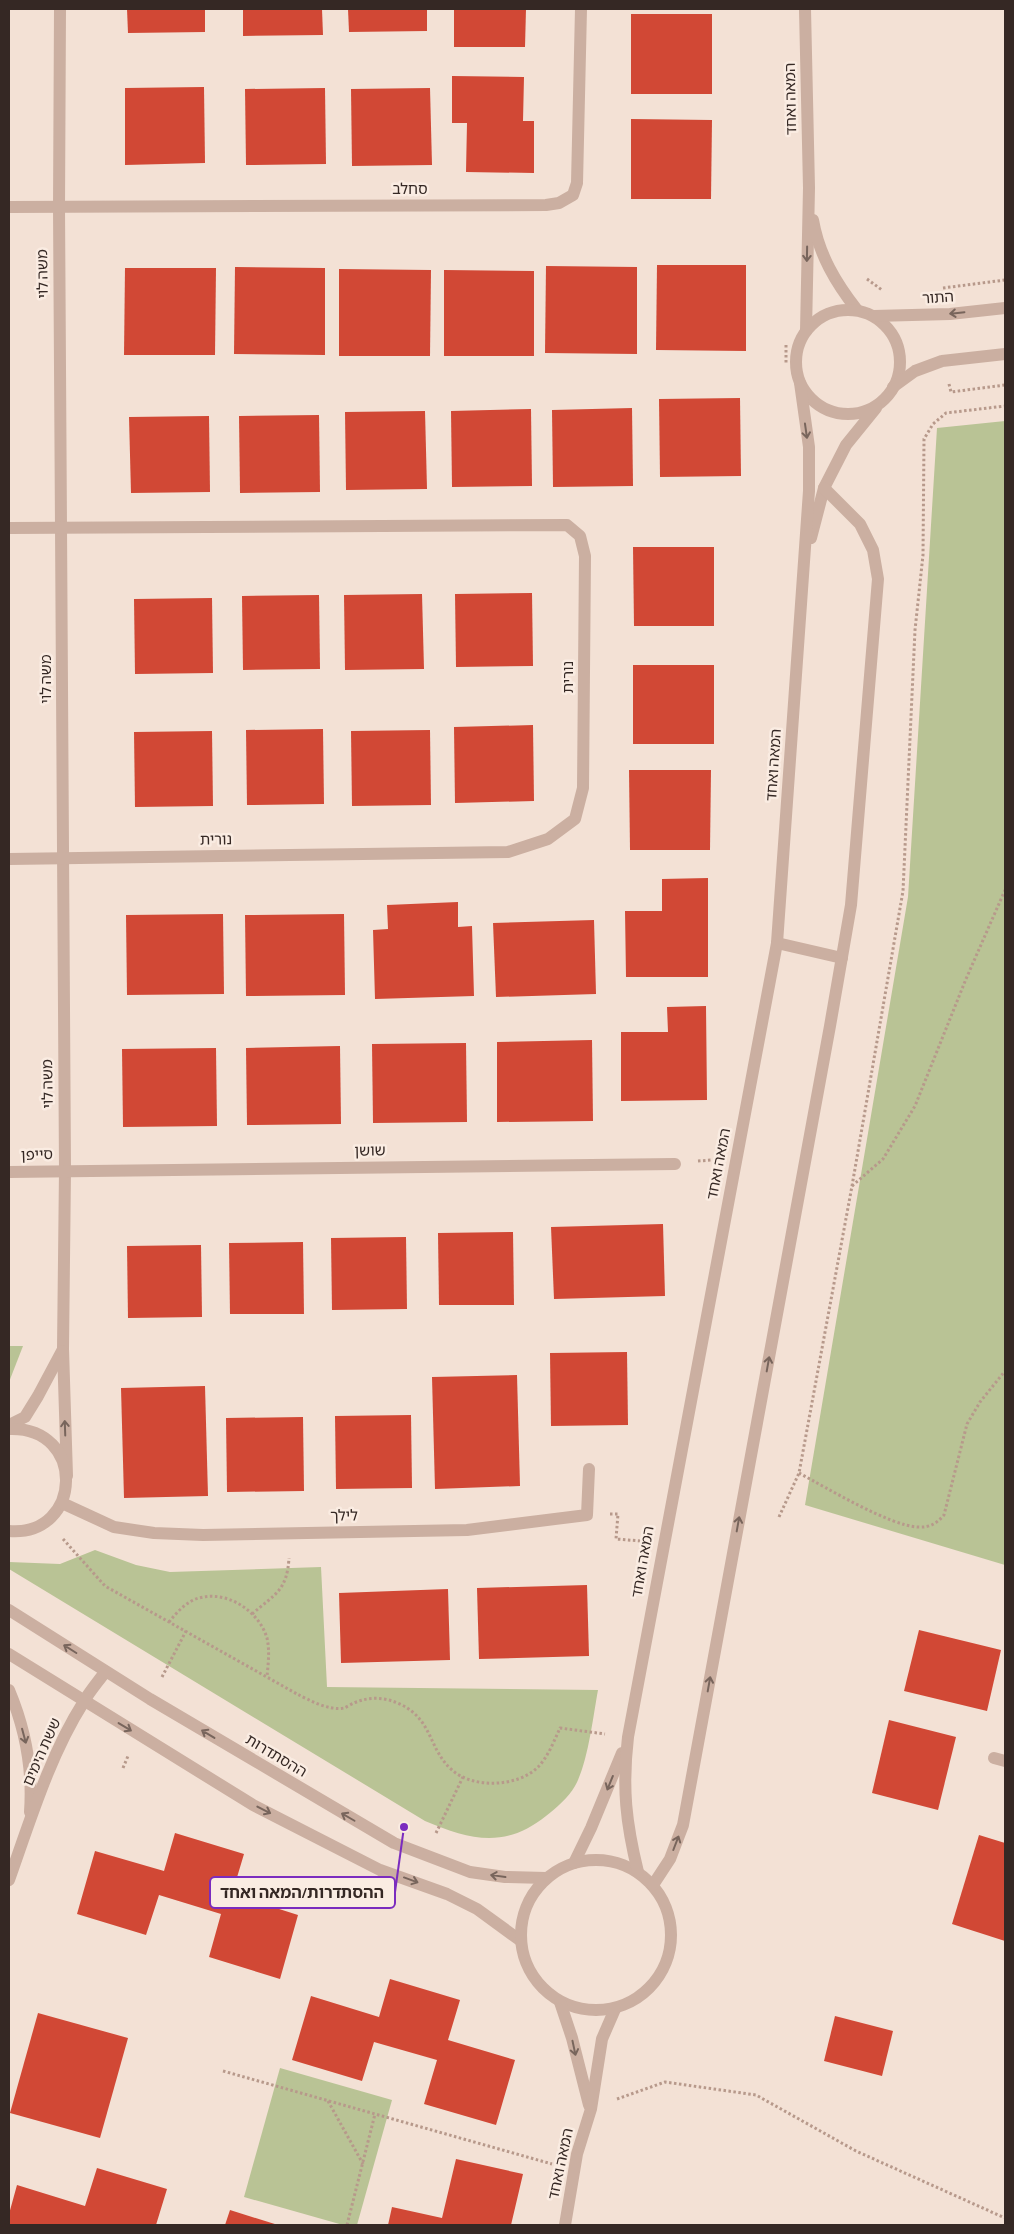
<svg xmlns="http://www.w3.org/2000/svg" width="1014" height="2234" viewBox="0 0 1014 2234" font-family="'Sofia Sans Condensed','Noto Sans Hebrew',sans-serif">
  <rect width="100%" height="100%" fill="#f3e1d5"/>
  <g fill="#b9c395">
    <polygon points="1005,421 1005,1565 805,1505 908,897 937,428"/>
    <polygon points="9,1346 23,1346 9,1382"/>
    <path d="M95 1550 136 1565 170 1572 321 1567 327 1687 598 1690C593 1717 588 1763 575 1786 568 1798 556 1808 546 1816 505 1849 470 1840 425 1821L9 1569V1562L60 1564Z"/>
    <polygon points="280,2068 392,2100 357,2225 343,2225 244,2197"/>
  </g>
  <g fill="#d14835">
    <polygon points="127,9 205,9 205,32 128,33"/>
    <polygon points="243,9 322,9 323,35 243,36"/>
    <polygon points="348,9 427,9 427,31 349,32"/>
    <polygon points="454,9 526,9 525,47 454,47"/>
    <rect x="631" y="14" width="81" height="80"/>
    <polygon points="452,76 524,77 523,121 534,121 534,173 466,172 467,123 452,123"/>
    <polygon points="204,87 205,163 125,165 125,88"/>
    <polygon points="325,88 326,164 246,165 245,89"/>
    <polygon points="430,88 432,165 352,166 351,89"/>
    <polygon points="631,119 712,120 711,199 631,199"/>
    <polygon points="657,265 746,265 746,351 656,350"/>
    <polygon points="546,266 637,267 637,354 545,353"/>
    <polygon points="235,267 325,268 325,355 234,354"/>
    <polygon points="125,268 216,268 215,355 124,355"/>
    <polygon points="339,269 431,270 430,356 339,356"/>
    <polygon points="444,270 534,271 534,356 444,356"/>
    <polygon points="740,398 741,476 660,477 659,399"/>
    <polygon points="632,408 633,486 553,487 552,410"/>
    <polygon points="531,409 532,486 452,487 451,411"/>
    <polygon points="425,411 427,489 346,490 345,412"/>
    <polygon points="319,415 320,492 240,493 239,416"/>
    <polygon points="209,416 210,492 131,493 129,417"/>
    <polygon points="633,547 714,547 714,626 634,626"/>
    <polygon points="532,593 533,666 456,667 455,594"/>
    <polygon points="422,594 424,669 345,670 344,595"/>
    <polygon points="319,595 320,669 243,670 242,596"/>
    <polygon points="212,598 213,673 135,674 134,599"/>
    <rect x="633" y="665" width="81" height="79"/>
    <polygon points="533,725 534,801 455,803 454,727"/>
    <polygon points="323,729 324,804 247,805 246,730"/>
    <polygon points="430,730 431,805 352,806 351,731"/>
    <polygon points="212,731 213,806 135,807 134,732"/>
    <polygon points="629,770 711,770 710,850 630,850"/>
    <polygon points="708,878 708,977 626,977 625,911 662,911 662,879"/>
    <polygon points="458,902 458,927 472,926 474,996 375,999 373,930 388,929 387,905"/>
    <polygon points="223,914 224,994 127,995 126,915"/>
    <polygon points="344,914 345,995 246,996 245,915"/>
    <polygon points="594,920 596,994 496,997 493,923"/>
    <polygon points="706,1006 707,1100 621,1101 621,1032 668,1032 667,1007"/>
    <polygon points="592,1040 593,1121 497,1122 497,1042"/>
    <polygon points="466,1043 467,1122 373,1123 372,1044"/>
    <polygon points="340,1046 341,1124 247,1125 246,1048"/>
    <polygon points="216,1048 217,1126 123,1127 122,1049"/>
    <polygon points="663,1224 665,1296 554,1299 551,1227"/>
    <polygon points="513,1232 514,1305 439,1305 438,1233"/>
    <polygon points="406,1237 407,1309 332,1310 331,1238"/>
    <polygon points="303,1242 304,1314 230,1314 229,1243"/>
    <polygon points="201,1245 202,1317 128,1318 127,1246"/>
    <polygon points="627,1352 628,1425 551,1426 550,1353"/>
    <polygon points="517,1375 520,1486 435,1489 432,1377"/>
    <polygon points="205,1386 208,1496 124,1498 121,1388"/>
    <polygon points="411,1415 412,1488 336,1489 335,1416"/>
    <polygon points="303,1417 304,1491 227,1492 226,1418"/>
    <polygon points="587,1585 589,1656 479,1659 477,1588"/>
    <polygon points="448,1589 450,1660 341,1663 339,1593"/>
    <polygon points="919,1630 1001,1650 987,1711 904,1691"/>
    <polygon points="889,1720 956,1737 938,1810 872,1793"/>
    <polygon points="175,1833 244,1854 232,1894 298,1915 280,1979 209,1957 221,1914 159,1895 146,1935 77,1914 95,1851 164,1871"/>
    <polygon points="979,1835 1005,1843 1005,1941 952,1924"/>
    <polygon points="390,1979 460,2000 448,2040 515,2060 496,2125 424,2104 437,2060 374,2042 362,2081 292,2060 311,1996 379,2017"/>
    <polygon points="38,2013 128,2038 100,2138 10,2113"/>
    <polygon points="835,2016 893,2031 882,2076 824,2061"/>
    <polygon points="456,2159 523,2174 511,2225 388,2225 392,2207 442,2218"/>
    <polygon points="97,2168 167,2189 156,2225 9,2225 9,2214 17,2185 85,2206"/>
    <polygon points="230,2210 278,2225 225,2225"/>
  </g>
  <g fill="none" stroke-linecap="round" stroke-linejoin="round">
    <g stroke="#b7998b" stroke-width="3" stroke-dasharray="2.5 2.5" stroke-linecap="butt">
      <polyline points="867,279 882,290"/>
      <polyline points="943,288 1005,280"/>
      <polyline points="786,345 786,364"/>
      <polyline points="949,384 951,392 1005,385"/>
      <polyline points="698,1161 712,1160"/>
      <polyline points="852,1186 883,1159 915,1106 966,979 1005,890"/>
      <path d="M799 1473C827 1488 890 1526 918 1527 930 1528 937 1523 944 1515L967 1424 980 1402 1005 1371"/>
      <polyline points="610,1514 618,1514 616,1539 641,1541"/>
      <polyline points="779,1517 799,1473 852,1186 903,891 915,630 923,555 924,439 933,424 946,413 1005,406"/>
      <path d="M63 1539 105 1586 297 1694C309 1700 329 1711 344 1708 347 1707 351 1704 354 1703 370 1696 386 1697 402 1705 433 1721 429 1750 452 1770 473 1789 518 1787 538 1767 548 1757 554 1741 560 1728L605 1734"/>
      <path d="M252 1614C275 1594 287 1591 289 1558"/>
      <path d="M169 1622C177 1612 187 1601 199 1598 227 1590 259 1611 267 1638 270 1651 268 1665 267 1677"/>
      <polyline points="162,1677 186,1631"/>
      <polyline points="123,1768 128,1756"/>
      <polyline points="436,1833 463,1777"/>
      <polyline points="223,2071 552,2164"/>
      <polyline points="617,2099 665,2082 756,2095 856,2151 1005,2218"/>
      <polyline points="328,2101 363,2164"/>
      <polyline points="347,2225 375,2114"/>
    </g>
    <g stroke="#cbafa1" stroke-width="12">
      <polyline points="60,9 59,207 65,1170 63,1349 67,1476"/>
      <polyline points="805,9 809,188 806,331"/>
      <polyline points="9,207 546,205 559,203 573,195 577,183 581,9"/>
      <path d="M813 220C819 255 836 283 857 310"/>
      <circle cx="848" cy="362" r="52"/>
      <polyline points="874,316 950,314 1005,308"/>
      <polyline points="893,387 915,371 942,361 1005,354"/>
      <polyline points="9,528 567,525 580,536 585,556 583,788 575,819 548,839 508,852 9,859"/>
      <polyline points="811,538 824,488 846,445 876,408"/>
      <polyline points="777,943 842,958"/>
      <polyline points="9,1172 675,1164"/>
      <polyline points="9,1425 25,1417 38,1396 62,1351"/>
      <path d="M9 1429C87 1426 83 1537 9 1531"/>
      <polyline points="62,1503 114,1527 154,1533 203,1535 467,1530 587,1515 589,1469"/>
      <polyline points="9,1610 150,1699 394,1843 470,1872 505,1877 546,1878"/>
      <polyline points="9,1654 253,1805 380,1870 447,1894 477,1909 521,1941"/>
      <path d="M9 1690C25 1728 33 1770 30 1812"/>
      <polyline points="994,1758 1005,1761"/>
      <circle cx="596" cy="1935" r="75"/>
      <polyline points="574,1863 591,1828 622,1753"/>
      <path d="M638 1872C626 1823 622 1788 628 1737L777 943 809 491V447L800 383"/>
      <path d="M9 1880C30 1821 50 1755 83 1703 89 1692 98 1682 105 1672"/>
      <polyline points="653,1885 670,1859 683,1825 830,1026 851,905 878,579 873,550 860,524 824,488"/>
      <polyline points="560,2002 572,2038 589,2105"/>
      <polyline points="565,2225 577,2154 591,2109 602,2039 615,2009"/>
    </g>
  </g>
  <defs><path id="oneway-shaft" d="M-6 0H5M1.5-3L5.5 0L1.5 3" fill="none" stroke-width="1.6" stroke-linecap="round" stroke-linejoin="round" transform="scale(1.25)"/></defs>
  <g stroke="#78655c">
    <use href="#oneway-shaft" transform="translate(807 254) rotate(91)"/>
    <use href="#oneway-shaft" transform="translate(957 313) rotate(174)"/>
    <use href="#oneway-shaft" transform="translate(806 431) rotate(82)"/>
    <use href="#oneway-shaft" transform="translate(768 1364) rotate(-80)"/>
    <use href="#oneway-shaft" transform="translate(65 1428) rotate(-92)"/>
    <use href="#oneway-shaft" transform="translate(738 1524) rotate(-80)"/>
    <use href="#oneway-shaft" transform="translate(70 1649) rotate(-148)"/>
    <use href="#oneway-shaft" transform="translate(709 1684) rotate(-80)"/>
    <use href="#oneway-shaft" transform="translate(125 1727) rotate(31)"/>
    <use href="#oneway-shaft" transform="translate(208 1734) rotate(-149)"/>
    <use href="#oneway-shaft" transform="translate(24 1736) rotate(75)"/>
    <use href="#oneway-shaft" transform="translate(610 1783) rotate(112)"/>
    <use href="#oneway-shaft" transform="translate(264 1810) rotate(27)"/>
    <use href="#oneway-shaft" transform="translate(348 1817) rotate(-150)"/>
    <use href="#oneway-shaft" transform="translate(676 1843) rotate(-69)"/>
    <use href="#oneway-shaft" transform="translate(498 1876) rotate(-172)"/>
    <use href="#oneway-shaft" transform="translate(411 1880) rotate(20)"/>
    <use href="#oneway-shaft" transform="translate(574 2048) rotate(78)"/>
  </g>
  <g text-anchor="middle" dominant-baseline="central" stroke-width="5" stroke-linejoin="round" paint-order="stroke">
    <g font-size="15" fill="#352824" stroke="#faece2">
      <text transform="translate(791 99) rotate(-91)">המאה ואחד</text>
      <text x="410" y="189">סחלב</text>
      <text transform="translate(43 274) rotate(-91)">משה לוי</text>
      <text transform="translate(938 298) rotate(-4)">התור</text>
      <text transform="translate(568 677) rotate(-90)">נורית</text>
      <text transform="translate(46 679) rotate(-90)">משה לוי</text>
      <text transform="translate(774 765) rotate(-86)">המאה ואחד</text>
      <text transform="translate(216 840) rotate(-1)">נורית</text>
      <text transform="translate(48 1084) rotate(-91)">משה לוי</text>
      <text transform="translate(370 1151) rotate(-1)">שושן</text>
      <text transform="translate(37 1155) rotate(-2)">סייפן</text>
      <text transform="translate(719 1164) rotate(-79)">המאה ואחד</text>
      <text transform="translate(344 1516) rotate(-1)">לילך</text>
      <text transform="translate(643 1562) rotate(-80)">המאה ואחד</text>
      <text transform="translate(42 1752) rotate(-66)">ששת הימים</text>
      <text transform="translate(276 1756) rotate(31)">ההסתדרות</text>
      <text transform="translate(561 2164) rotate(-78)">המאה ואחד</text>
    </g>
  </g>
  <path fill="none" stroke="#7b2cbf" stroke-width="2" d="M404 1827L395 1892"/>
  <circle fill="#7b2cbf" stroke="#faece2" stroke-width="2" cx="404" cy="1827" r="5"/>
  <rect fill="#faece2" stroke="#7b2cbf" stroke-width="2" x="210" y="1877" width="185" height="31" rx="5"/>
  <g font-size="16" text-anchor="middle" font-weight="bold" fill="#352824">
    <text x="302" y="1898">ההסתדרות/המאה ואחד</text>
  </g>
  <rect width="1014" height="2234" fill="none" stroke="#352824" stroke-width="20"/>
</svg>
